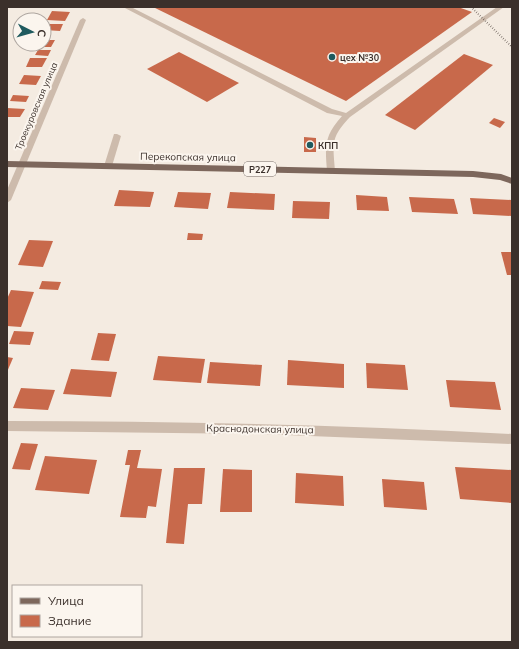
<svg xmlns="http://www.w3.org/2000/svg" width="519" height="649" viewBox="0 0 519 649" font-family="Mulish,sans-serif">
  <rect width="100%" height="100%" fill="#f4ebe1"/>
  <g fill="#c8694b">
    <polygon points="153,7 458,7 472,12 346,101"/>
    <polygon points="52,11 70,12 65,21 47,20"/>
    <polygon points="45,24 63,24 60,31 44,30"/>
    <polygon points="44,40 55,40 51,47 39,47 40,44 44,44"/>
    <polygon points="38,50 51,50 48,56 35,55"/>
    <polygon points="179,52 239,83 207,102 147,69"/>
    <polygon points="464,54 493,65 415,130 385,115"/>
    <polygon points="30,58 47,58 42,67 26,67"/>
    <polygon points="24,75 41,76 36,85 19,84"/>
    <polygon points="13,95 29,96 26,102 10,101"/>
    <polygon points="7,108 25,109 20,117 7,117"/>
    <polygon points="494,118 505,122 500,128 489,123"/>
    <polygon points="304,137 316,138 316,152 304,152"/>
    <polygon points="119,190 154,192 150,207 114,206"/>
    <polygon points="178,192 211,193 208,209 174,207"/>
    <polygon points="230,192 275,194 274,210 227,208"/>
    <polygon points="356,195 387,197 389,211 357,210"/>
    <polygon points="409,197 454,199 458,214 412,212"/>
    <polygon points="470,198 512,200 512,216 473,214"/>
    <polygon points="293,201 330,202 329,219 292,218"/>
    <polygon points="188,233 203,234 202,240 187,240"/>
    <polygon points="29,240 53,241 43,267 18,265"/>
    <polygon points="501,252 512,252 512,275 507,275"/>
    <polygon points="42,281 61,282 58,290 39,289"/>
    <polygon points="11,290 34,292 21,327 7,326 7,299"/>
    <polygon points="14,331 34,332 30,345 9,344"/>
    <polygon points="98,333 116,334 109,361 91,360"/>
    <polygon points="158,356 205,359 201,383 153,380"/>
    <polygon points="7,357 13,358 7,372"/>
    <polygon points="288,360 344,364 344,388 287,385"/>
    <polygon points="210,362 262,365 260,386 207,383"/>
    <polygon points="366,363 405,365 408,390 367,388"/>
    <polygon points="71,369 117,372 111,397 63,394"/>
    <polygon points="446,380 495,382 501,410 450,407"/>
    <polygon points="21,388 55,390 48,410 13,408"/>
    <polygon points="21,443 38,444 30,470 12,469"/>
    <polygon points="128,450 141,450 137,468 162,469 156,507 148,506 146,518 120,517 130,465 125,465"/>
    <polygon points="45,456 97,460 89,494 35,490"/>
    <polygon points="455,467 512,470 512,503 460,499"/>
    <polygon points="174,468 205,468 202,504 188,504 184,544 166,543"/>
    <polygon points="223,469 252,470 252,512 220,512"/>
    <polygon points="296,473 343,476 344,506 295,503"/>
    <polygon points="382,479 424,482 427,510 384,507"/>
  </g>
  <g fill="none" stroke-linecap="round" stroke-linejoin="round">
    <g fill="#cdbbac" fill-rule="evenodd">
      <path d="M123 7H131L332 109 346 113 497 7H504L350 117C330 138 333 144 335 171L331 174 327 171C325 146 324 136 342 116L327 113Z"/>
      <polygon points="83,18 86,20 11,200 7,203 7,190 80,20"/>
      <polygon points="114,134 117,134 121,136 112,166 108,169 104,166"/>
      <path d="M7 421C175 421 344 425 512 434V444L260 434 7 431Z"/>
    </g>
    <polygon fill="#7d675c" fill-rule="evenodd" points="7,161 473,171 501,174 512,178 512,184 500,180 473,177 7,167"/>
    <polyline stroke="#3b302b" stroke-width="2" stroke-dasharray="0.5 2" stroke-linecap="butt" points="471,7 512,47"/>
  </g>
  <g fill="#1f5a5e" stroke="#fbf5ee" stroke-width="1.5">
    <circle cx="332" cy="57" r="4"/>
    <circle cx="310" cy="145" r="4"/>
  </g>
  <g text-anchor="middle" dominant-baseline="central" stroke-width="4" stroke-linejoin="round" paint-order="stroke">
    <g font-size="9" font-weight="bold" fill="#3b302b" stroke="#fbf5ee" text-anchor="start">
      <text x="340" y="57">цех №30</text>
      <text x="318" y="145">КПП</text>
    </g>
    <g font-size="9" fill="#3b302b" stroke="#fbf5ee">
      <text transform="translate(36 106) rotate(-67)">Троекуровская улица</text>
    </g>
    <rect fill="#fbf5ee" stroke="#756b66" stroke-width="1" x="244" y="162" width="32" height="14" rx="3"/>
    <g font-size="9" font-weight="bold" fill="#3b302b">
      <text x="260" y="169">Р227</text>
    </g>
    <g font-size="10" fill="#3b302b" stroke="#fbf5ee">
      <text transform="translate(188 157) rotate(1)">Перекопская улица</text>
      <text transform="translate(260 429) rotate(1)">Краснодонская улица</text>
    </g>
  </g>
  <rect width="519" height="649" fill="none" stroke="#3b302b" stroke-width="16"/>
  <rect x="12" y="585" width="130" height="52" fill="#fbf5ee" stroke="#aea6a0"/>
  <rect x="20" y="598" width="20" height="6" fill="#7d675c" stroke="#aea6a0"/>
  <text x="48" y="605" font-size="12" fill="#3b302b">Улица</text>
  <rect x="20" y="615" width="20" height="12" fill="#c8694b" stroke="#aea6a0"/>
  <text x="48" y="625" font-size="12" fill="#3b302b">Здание</text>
  <g transform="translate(32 32) rotate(96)"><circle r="19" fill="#fbf5ee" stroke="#aea6a0"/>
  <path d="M0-3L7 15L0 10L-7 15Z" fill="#1f5a5e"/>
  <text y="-6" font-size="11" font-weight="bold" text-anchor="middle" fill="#3b302b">С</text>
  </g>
</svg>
